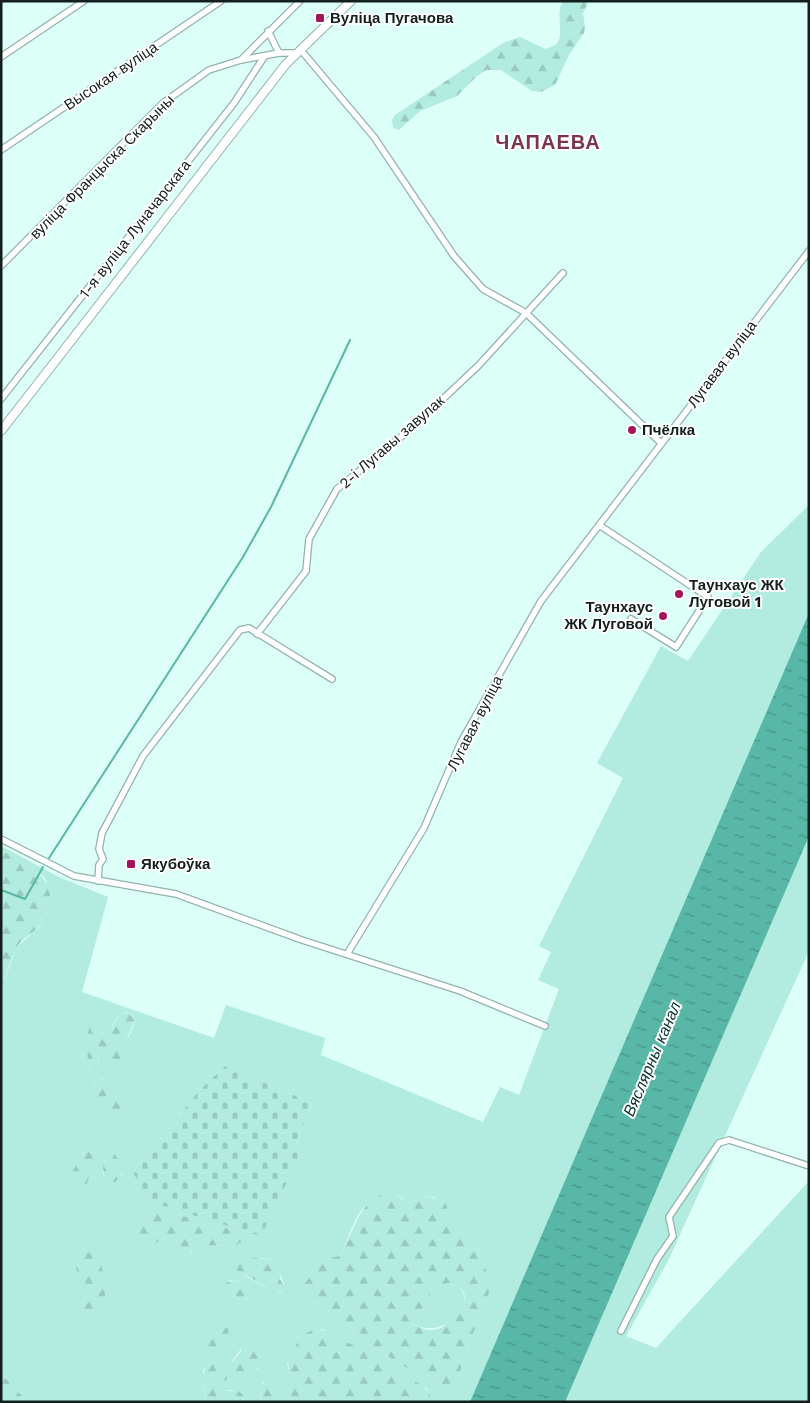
<svg xmlns="http://www.w3.org/2000/svg" width="810" height="1403" viewBox="0 0 810 1403" font-family="'Work Sans',sans-serif">
  <defs>
    <pattern id="forest-firs" width="22" height="20" patternUnits="userSpaceOnUse" patternTransform="scale(1.25)"><rect width="22" height="20" fill="#b2ebdf"/><path d="M5 1l3.5 6h-7zM16 11l3.5 6h-7z" fill="#98c9bf"/></pattern>
    <pattern id="cemetery-stones" width="16" height="16" patternUnits="userSpaceOnUse" patternTransform="scale(1.25)"><rect width="16" height="16" fill="#b2ebdf"/><path d="M2 7V4a2 2 0 0 1 4 0v3zM10 15v-3a2 2 0 0 1 4 0v3z" fill="#98c9bf"/></pattern>
    <pattern id="water-ripples" width="26" height="14" patternUnits="userSpaceOnUse" patternTransform="scale(1.25)"><rect width="26" height="14" fill="#58b7a6"/><path d="M2 4q2-2 4 0t4 0M15 11q2-2 4 0t4 0" fill="none" stroke="#479486"/></pattern>
  </defs>
  <rect width="100%" height="100%" fill="#dcfff7"/>
  <g fill="#b2ebdf" fill-rule="evenodd">
    <path d="M809 505V951L668 1261 626 1336 656 1348 809 1181V1402H432L427 1389 421 1385 322 1329 287 1364 292 1380 287 1386 280 1387 272 1378 263 1382 260 1392 262 1402H243L244 1398 232 1390 224 1391 218 1387V1384L238 1372 256 1370 261 1367 241 1349 232 1361C221 1361 211 1361 203 1370V1386L206 1402H28L1 1374V990L16 948 39 927 47 912 49 903 46 880 43 876 1 850V846L59 877 108 897 82 992 214 1038 226 1005 325 1038 321 1055 483 1122 500 1087 519 1095 559 989 538 980 551 952 539 946 623 778 597 763 661 646 688 661 761 552ZM96 1002 98 1025 101 1030H110L117 1017 126 1012 131 1014 135 1020C127 1052 118 1038 101 1049L98 1055 99 1064 91 1071 88 1067ZM225 1066 312 1103 295 1148 302 1151 133 1172 198 1092ZM105 1079 114 1085 121 1095 102 1107 94 1085 99 1080ZM84 1151 88 1183 85 1186 78 1184C69 1170 80 1163 84 1151ZM105 1157 123 1174 118 1180 103 1174ZM398 1195 409 1203 426 1196 434 1197 447 1208 451 1221 466 1231 480 1255 488 1275 486 1305 469 1342 458 1378 447 1389 435 1378 410 1370 326 1318 316 1304 302 1294 304 1283 313 1273 320 1253 325 1251 334 1257 339 1256C350 1240 353 1212 371 1202 378 1198 389 1197 398 1195ZM166 1212 233 1230 232 1246 196 1245 191 1253 184 1256 171 1240 164 1238 142 1251ZM261 1258 274 1260 284 1284 281 1293C271 1292 241 1275 236 1267L243 1261ZM231 1280 238 1281 249 1299 241 1300 226 1293V1283Z"/>
    <path d="M448 1283 458 1286C481 1306 438 1342 412 1323L409 1316 426 1306 432 1288Z"/>
  </g>
  <g fill="url(#forest-firs)" fill-rule="evenodd">
    <path d="M563 1H589L583 13 585 27 584 33 569 55 555 85 541 92 532 91 501 70H486L476 77 457 96 420 111 399 130 393 128 392 120 395 115 503 43 520 37 545 49 556 45C566 31 554 16 563 1Z"/>
    <path d="M1 850C35 869 68 883 39 926 33 934 22 938 17 947 10 959 6 976 1 990Z"/>
    <path d="M98 1002 101 1006 98 1021 101 1030H110C116 1022 117 1012 129 1013L135 1020 126 1041 101 1049 98 1055 99 1067 93 1072 88 1067 87 1038 94 1006Z"/>
    <circle cx="119" cy="1060" r="10"/>
    <path d="M106 1079C116 1084 125 1096 122 1108 107 1123 90 1095 96 1081Z"/>
    <polygon points="90,1147 94,1154 87,1185 81,1186 75,1181 73,1170 86,1149"/>
    <path d="M110 1152 115 1154 123 1168 121 1177 115 1182 107 1181C101 1173 102 1158 110 1152Z"/>
    <path d="M392 1192 409 1203 426 1196 442 1200 446 1204 451 1221 466 1231 480 1255 488 1275 489 1291 486 1305 469 1342 458 1378 454 1386 449 1389 445 1388 435 1378 410 1370 326 1318 316 1304 302 1294V1286L313 1273 320 1253 325 1251 334 1257 339 1256C355 1234 358 1195 392 1192ZM448 1283C473 1286 467 1309 451 1319 447 1321 446 1325 442 1327 433 1333 420 1329 412 1323L410 1316 426 1306 432 1288Z"/>
    <path d="M160 1212 172 1213 233 1230 239 1234 241 1242 235 1246 197 1245 189 1254 184 1256C173 1252 175 1240 164 1238L142 1251 136 1250C129 1232 143 1217 160 1212Z"/>
    <path d="M91 1251 99 1255 101 1261C103 1275 114 1325 89 1321 84 1320 79 1316 78 1311 74 1303 80 1297 80 1288 80 1274 66 1256 91 1251Z"/>
    <polygon points="255,1258 274,1260 280,1265 280,1279 285,1287 283,1292 274,1292 237,1270 236,1265 243,1261"/>
    <polygon points="234,1280 252,1289 253,1294 251,1298 241,1300 224,1292 226,1283"/>
    <path d="M221 1322 229 1330C226 1345 217 1354 202 1349L199 1344C202 1333 207 1322 221 1322Z"/>
    <polygon points="314,1329 330,1332 422,1385 430,1394 432,1402 262,1402 260,1389 266,1379 272,1378 280,1387 290,1383 288,1360 301,1336"/>
    <polygon points="246,1345 252,1345 260,1350 261,1367 252,1371 238,1372 218,1385 224,1391 239,1391 243,1395 243,1402 206,1402 202,1377 206,1367 218,1361 233,1361"/>
    <polygon points="1,1374 28,1402 1,1402"/>
  </g>
  <polygon fill="url(#cemetery-stones)" points="225,1066 312,1103 295,1147 302,1151 261,1236 148,1201 133,1172 198,1092"/>
  <polygon fill="url(#water-ripples)" points="809,613 809,836 565,1402 470,1402"/>
  <g fill="none" stroke-linecap="round" stroke-linejoin="round">
    <g stroke="#58b7a6" stroke-width="2">
      <polyline points="49,858 243,557 271,507 350,340"/>
      <polyline points="1,890 25,899 43,867"/>
    </g>
    <defs>
      <g id="minor">
        <polyline points="268,31 279,53"/>
        <polyline points="300,49 374,137 454,256 483,289 526,313 661,443"/>
        <polyline points="1,57 84,1"/>
        <polyline points="241,60 279,53 296,53"/>
        <polyline points="1,150 221,1"/>
        <polyline points="1,266 163,103 209,70 241,60 300,1"/>
        <polyline points="1,399 234,103 264,57"/>
        <polyline points="599,525 708,597 676,647 631,619"/>
        <polyline points="257,634 306,571 309,539 337,489 412,428 478,366 563,273"/>
        <polyline points="1,839 74,876 176,894 302,940 460,991 545,1026"/>
        <polyline points="98,881 99,865 103,859 99,849 102,833 143,756 240,630 249,628 332,679"/>
        <polyline points="347,954 424,828 461,742 541,601 809,251"/>
        <polyline points="621,1331 657,1259 673,1236 669,1217 719,1143 729,1140 809,1166"/>
      </g>
      <polyline id="tertiary" points="1,431 286,64 351,1"/>
    </defs>
    <use href="#minor" stroke="#93b3ac" stroke-width="8"/>
    <use href="#tertiary" stroke="#93b3ac" stroke-width="10"/>
    <use href="#minor" stroke="#fff" stroke-width="5.5"/>
    <use href="#tertiary" stroke="#fff" stroke-width="8"/>
  </g>
  <g fill="#a41558" stroke="#fff" stroke-width="2">
    <rect x="315" y="13" width="10" height="10" rx="2.5"/>
    <circle cx="632" cy="430" r="5"/>
    <circle cx="679" cy="594" r="5"/>
    <circle cx="663" cy="616" r="5"/>
    <rect x="126" y="859" width="10" height="10" rx="2.5"/>
  </g>
  <g text-anchor="middle" dominant-baseline="central" stroke-width="4" stroke-linejoin="round" paint-order="stroke">
    <g font-size="15" font-weight="bold" fill="#121f1c" stroke="#fff" text-anchor="start">
      <text x="330" y="18">Вуліца Пугачова</text>
      <text x="642" y="430">Пчёлка</text>
      <text x="689" y="585">Таунхаус ЖК<tspan x="689" dy="17">Луговой 1</tspan></text>
      <text x="653" y="607" text-anchor="end">Таунхаус<tspan x="653" dy="17">ЖК Луговой</tspan></text>
      <text x="141" y="864">Якубоўка</text>
    </g>
    <g font-size="15" fill="#121f1c" stroke="#fff">
      <text transform="translate(111 76) rotate(-34)">Высокая вуліца</text>
      <text transform="translate(102 167) rotate(-45)">вуліца Францыска Скарыны</text>
      <text transform="translate(135 229) rotate(-52)">1-я вуліца Луначарскага</text>
      <text transform="translate(722 364) rotate(-53)">Лугавая вуліца</text>
      <text transform="translate(392 442) rotate(-41)">2-і Лугавы завулак</text>
      <text transform="translate(475 723) rotate(-63)">Лугавая вуліца</text>
    </g>
    <g font-size="16" font-style="italic" fill="#04332c" stroke="#fff">
      <text transform="translate(652 1059) rotate(-67)">Вяслярны канал</text>
    </g>
    <g font-size="20" font-weight="bold" letter-spacing="1" fill="#7b364f" stroke="#fff">
      <text x="548" y="142">ЧАПАЕВА</text>
    </g>
  </g>
  <rect width="810" height="1403" fill="none" stroke="#121f1c" stroke-width="5"/>
</svg>
